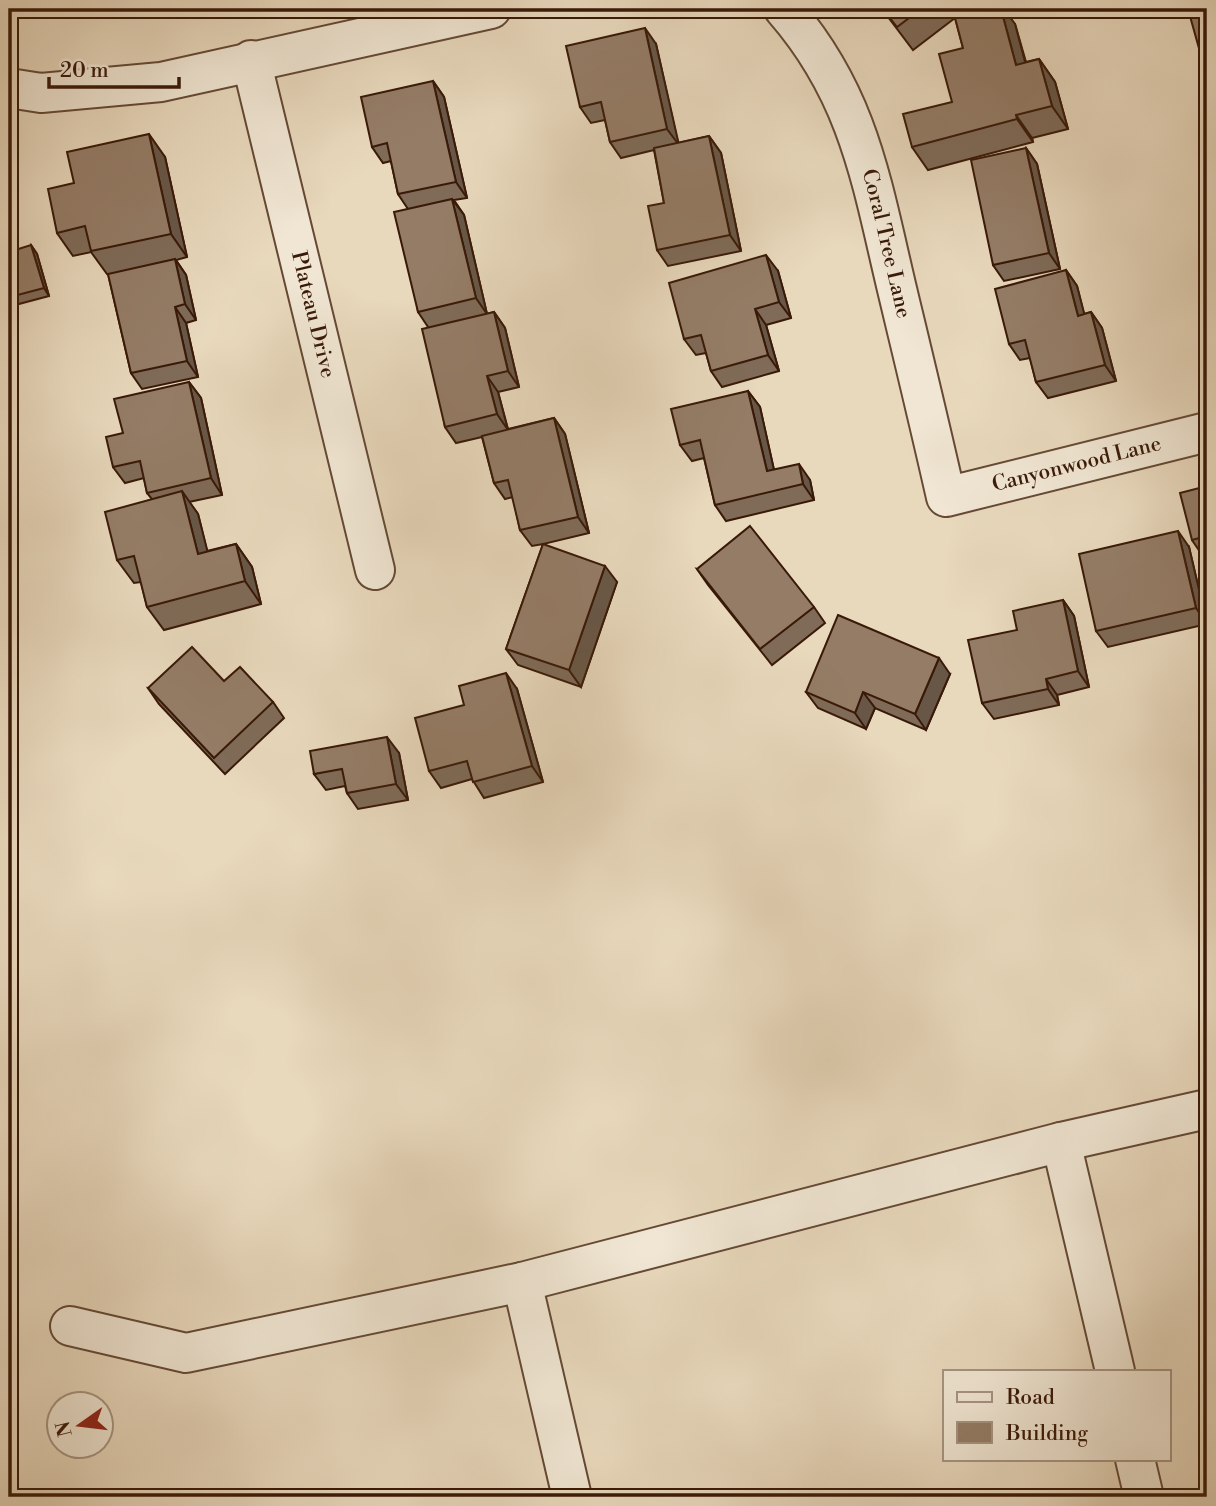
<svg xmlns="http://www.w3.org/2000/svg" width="1216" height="1506" viewBox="0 0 1216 1506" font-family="'Libre Bodoni',serif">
  <rect width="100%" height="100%" fill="#e8d8bc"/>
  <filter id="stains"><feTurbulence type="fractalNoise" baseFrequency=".00286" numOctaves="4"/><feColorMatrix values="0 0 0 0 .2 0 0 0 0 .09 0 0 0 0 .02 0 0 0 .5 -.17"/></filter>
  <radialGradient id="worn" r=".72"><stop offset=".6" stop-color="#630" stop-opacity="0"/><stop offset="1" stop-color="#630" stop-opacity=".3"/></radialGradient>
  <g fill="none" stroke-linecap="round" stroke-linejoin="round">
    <defs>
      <g id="minor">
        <path id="s1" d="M784 9C858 94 871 179 896 285 913 356 930 426 946 497L1207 432"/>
        <path id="s2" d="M251 60 375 570"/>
        <polyline points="9,88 41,93 161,82 491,9"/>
        <polyline points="1061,1142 1115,1371"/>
        <polyline points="522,1282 572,1497"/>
        <polyline points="70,1326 186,1353 522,1282 1061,1142 1207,1109"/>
        <polyline points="1135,1459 1144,1497"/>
      </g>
    </defs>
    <use href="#minor" stroke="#654935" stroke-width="42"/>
    <use href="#minor" stroke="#f0e6d3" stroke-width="38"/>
  </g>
  <g fill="#7f6b58" stroke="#391908" stroke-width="2">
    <polygon points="882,9 968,9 966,10 1015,24 1026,62 1039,59 1055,82 1068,129 1032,138 1033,142 928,170 912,147 952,102 963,48 955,18 913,50"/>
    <polygon points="656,44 678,143 709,136 721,153 741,251 668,266 657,250 664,203 654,150 621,158 610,142 605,120 591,123 580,107"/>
    <polygon points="433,81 444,97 467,198 454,200 464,215 487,314 494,312 505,328 519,387 498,392 508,429 554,418 565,434 589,533 543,544 617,582 581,687 518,665 506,649 543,544 532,546 520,530 513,497 505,499 494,483 482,437 456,443 445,427 428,327 418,312 408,209 398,194 391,161 383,163 372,147"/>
    <polygon points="1026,148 1037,164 1060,269 1004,281 993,265"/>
    <polygon points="165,157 187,257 176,260 186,275 196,320 186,323 198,377 142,389 131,373 108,274 107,274 91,252 73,256 57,233 74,183"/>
    <polygon points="31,245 37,254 49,296 15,305 10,297"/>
    <polygon points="1066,270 1077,286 1084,314 1091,312 1102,328 1116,381 1048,398 1036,382 1030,358 1020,360 1009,344"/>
    <polygon points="778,271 791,318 766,325 779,371 722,387 711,371 706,353 696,355 684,339"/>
    <polygon points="189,382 201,398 222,495 189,502 198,514 207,551 236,544 252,567 261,604 164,630 147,607 141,582 134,583 117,560 152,499 147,493 144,478 125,483 113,467 123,433"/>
    <polygon points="748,391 760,407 774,470 810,480 814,500 726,521 715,505 704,458 692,461 680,445"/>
    <polygon points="1207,486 1207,562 1192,540"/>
    <polygon points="1189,547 1207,624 1108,647 1096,631"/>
    <polygon points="697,569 814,607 825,623 772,665 708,585"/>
    <polygon points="1063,600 1074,616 1089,687 1057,695 1059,705 994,719 982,703 1017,630"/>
    <polygon points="950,674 926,730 875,708 866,729 818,708 806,692"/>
    <polygon points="148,688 273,702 284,718 225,774 159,704"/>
    <polygon points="517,689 543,782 484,798 472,779 441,788 429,771"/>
    <polygon points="399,753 408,800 358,809 347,793 345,786 326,790 314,774"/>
  </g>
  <g fill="#685747" stroke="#391908" stroke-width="2">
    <polygon points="1001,9 1004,9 1015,24 1032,88 1016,65"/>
    <polygon points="645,28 656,44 679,145 667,129"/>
    <polygon points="1039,59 1055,82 1068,129 1052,106"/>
    <polygon points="433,81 444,97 467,198 456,182"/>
    <polygon points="1016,115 1032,138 1033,142 1017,119"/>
    <polygon points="149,134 165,157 187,257 171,234"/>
    <polygon points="709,136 721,153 741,251 730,235"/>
    <polygon points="1026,148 1037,164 1060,269 1049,253"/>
    <polygon points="452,199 464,215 487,314 476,298"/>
    <polygon points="31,245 37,254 49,296 44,288"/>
    <polygon points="766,255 778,271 791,318 779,302"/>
    <polygon points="175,259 186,275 196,320 185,304"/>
    <polygon points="1066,270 1077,286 1089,332 1078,316"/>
    <polygon points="175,307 186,323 198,377 187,361"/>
    <polygon points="755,309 766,325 779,371 768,355"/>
    <polygon points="494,312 505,328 519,387 508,371"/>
    <polygon points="1091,312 1102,328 1116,381 1105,365"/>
    <polygon points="487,376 498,392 508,430 497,414"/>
    <polygon points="189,382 201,398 222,495 211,478"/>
    <polygon points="748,391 760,407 778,488 767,471"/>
    <polygon points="554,418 565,434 589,533 578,517"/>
    <polygon points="799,464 810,480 814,500 803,484"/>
    <polygon points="182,491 198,514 214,577 198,554"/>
    <polygon points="1178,531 1189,547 1207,624 1196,608"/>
    <polygon points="236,544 252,567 261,604 245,581"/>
    <polygon points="605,566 617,582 581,687 569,670"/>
    <polygon points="1063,600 1074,616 1089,687 1078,671"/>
    <polygon points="939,658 950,674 926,730 915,714"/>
    <polygon points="506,673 517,689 543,782 532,766"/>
    <polygon points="1046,679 1057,695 1059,705 1048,689"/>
    <polygon points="863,692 875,708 866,729 855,713"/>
    <polygon points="387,737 399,753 408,800 396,784"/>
  </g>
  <g fill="#947c66" stroke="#391908" stroke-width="2">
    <polygon points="883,9 921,9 897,27"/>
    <polygon points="971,9 1001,9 1016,65 1039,59 1052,106 1016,115 1017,119 912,147 903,114 952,102 939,54 963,48 954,14"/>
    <polygon points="1188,9 1207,9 1207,77"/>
    <polygon points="645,28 667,129 610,142 601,102 580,107 566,46"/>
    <polygon points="433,81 456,182 398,194 387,143 372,147 361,97"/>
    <polygon points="1207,106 1207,121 1204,107"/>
    <polygon points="149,134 171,234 91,251 85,226 57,233 48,189 74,183 67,152"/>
    <polygon points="709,136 730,235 657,250 648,206 664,203 654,148"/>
    <polygon points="1026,148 1049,253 993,265 971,160"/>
    <polygon points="452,199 476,298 418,312 394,212"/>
    <polygon points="31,245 44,288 10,297 9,252"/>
    <polygon points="766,255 779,302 755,309 768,355 711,371 701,335 684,339 669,283"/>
    <polygon points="175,259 185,304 175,307 187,361 131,373 108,274"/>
    <polygon points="1066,270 1078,316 1091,312 1105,365 1036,382 1025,340 1009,344 995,289"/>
    <polygon points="494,312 508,371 487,376 497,414 445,427 422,329"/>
    <polygon points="189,382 211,478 147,493 140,461 113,467 106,437 123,433 114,399"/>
    <polygon points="748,391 767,471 799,464 803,484 715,505 700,440 680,445 671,409"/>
    <polygon points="554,418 578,517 520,530 508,480 494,483 482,436"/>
    <polygon points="1207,486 1207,553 1203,537 1192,540 1180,493"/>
    <polygon points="182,491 198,554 236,544 245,581 147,607 134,556 117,560 105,512"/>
    <polygon points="750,526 814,607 760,649 697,569"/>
    <polygon points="1178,531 1196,608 1096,631 1079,554"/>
    <polygon points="543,544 605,566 569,670 506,649"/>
    <polygon points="1063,600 1078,671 1046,679 1048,689 982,703 968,640 1017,630 1013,611"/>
    <polygon points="838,615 939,658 915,714 863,692 855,713 806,692"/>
    <polygon points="192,647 224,681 240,667 273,702 214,758 148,688"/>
    <polygon points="506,673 532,766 473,782 467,761 429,771 415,718 464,705 459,686"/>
    <polygon points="387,737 396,784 347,793 342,769 314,774 310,751"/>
  </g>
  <g text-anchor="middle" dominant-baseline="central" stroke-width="5" stroke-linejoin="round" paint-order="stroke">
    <g font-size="21" fill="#391908" stroke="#f0e6d3">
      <text stroke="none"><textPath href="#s1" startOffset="259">Coral Tree Lane</textPath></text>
      <text stroke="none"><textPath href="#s2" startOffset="262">Plateau Drive</textPath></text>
      <text stroke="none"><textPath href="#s1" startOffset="654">Canyonwood Lane</textPath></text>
    </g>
  </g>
  <rect width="1216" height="1506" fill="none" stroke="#e8d8bc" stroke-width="35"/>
  <rect x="10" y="10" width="1195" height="1485" fill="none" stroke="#391908" stroke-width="3.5"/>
  <rect x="18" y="18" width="1181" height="1471" fill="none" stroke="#391908" stroke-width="2"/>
  <rect x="943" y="1370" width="228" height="91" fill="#f0e6d3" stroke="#a79482" stroke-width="2"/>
  <rect x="957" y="1392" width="35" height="10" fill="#f0e6d3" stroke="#a79482" stroke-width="2"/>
  <text x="1006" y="1404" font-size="21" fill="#391908">Road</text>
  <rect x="957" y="1422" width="35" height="21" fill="#947c66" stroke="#a79482" stroke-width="2"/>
  <text x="1006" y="1440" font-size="21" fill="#391908">Building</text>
  <g transform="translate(80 1425) rotate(256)"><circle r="33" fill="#f0e6d3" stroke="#a79482" stroke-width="2"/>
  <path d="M0-5L12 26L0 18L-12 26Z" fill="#8f2418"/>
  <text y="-10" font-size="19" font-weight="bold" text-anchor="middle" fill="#391908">N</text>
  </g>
  <path d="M49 77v10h130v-10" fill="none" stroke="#391908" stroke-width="3.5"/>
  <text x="60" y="77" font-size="21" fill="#391908" stroke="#f0e6d3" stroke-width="5" paint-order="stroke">20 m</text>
  <rect width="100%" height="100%" filter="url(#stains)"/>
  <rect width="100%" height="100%" fill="url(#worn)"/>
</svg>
